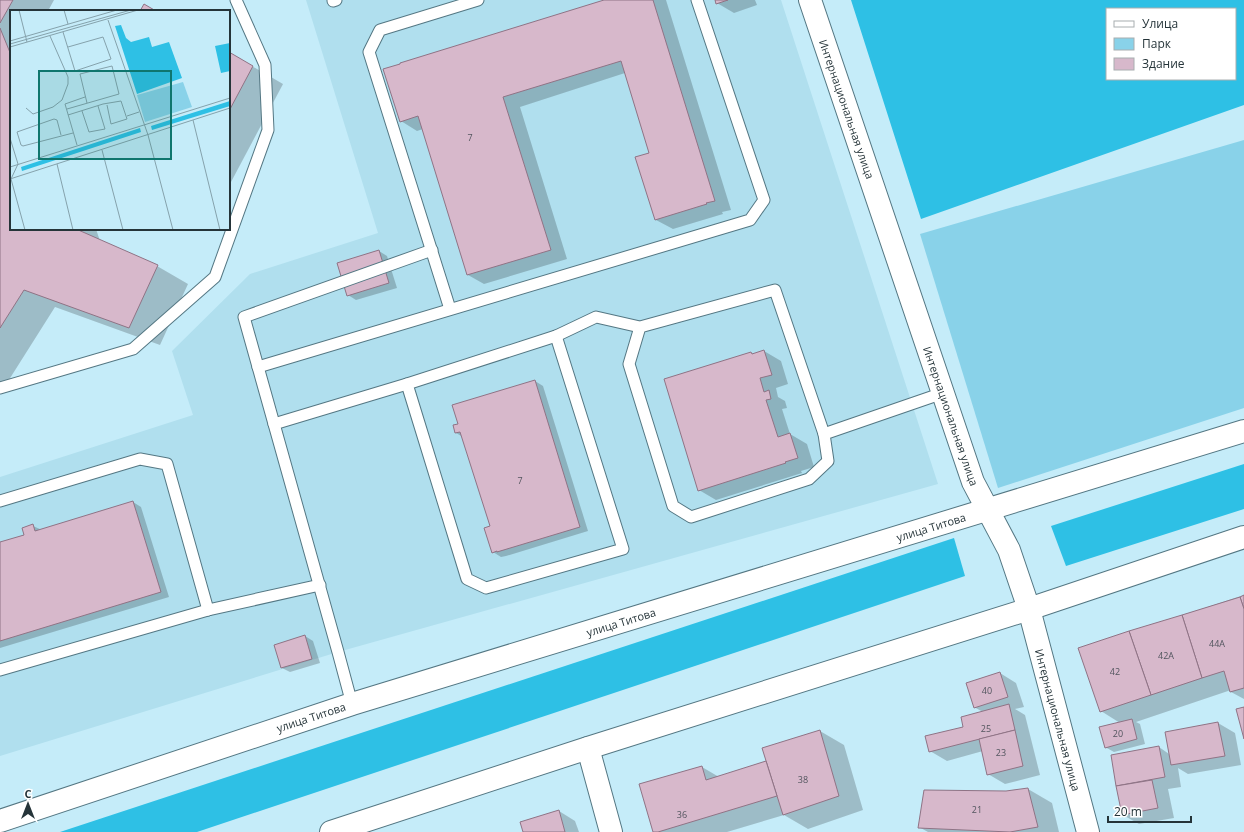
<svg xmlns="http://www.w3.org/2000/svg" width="1244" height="832" viewBox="0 0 1244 832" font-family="'Open Sans',sans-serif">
  <rect width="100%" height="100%" fill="#c5ecf9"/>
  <polygon fill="#b0dfee" points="306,0 781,0 938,484 338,652 0,756 0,477 193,415 172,351 250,274 378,233"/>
  <polygon fill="#89d2e9" points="1244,140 1244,408 998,488 920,234"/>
  <g fill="#2ec0e5" fill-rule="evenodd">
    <path d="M851 0H1244V105L921 219ZM1107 9H1235V79H1107Z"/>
    <polygon points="1244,464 1244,509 1066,566 1051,526"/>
    <polygon points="954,538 965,576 197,832 60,832"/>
  </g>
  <g fill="#0003">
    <polygon points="0,0 54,0 48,11 11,11 11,229 96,229 100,241 157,266 188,284 160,345 55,307 0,394"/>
    <polygon points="608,0 666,0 731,210 722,212 723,214 673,229 656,220 650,153 625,73 520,107 567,259 484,284 468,275 423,129 417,131 401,121"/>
    <polygon points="716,0 755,0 757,5 734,13 717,3"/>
    <polygon points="229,53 283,84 231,182 229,181"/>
    <polygon points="379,251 387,256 397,288 356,300 348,295"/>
    <polygon points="764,351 781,361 788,384 776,388 778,397 785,401 787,408 782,409 790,434 807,444 814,467 801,471 802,473 716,500 699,490 751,353 754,354"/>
    <polygon points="535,381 543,386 588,531 506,556 501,557 493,552 491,526 463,437 456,433 459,425"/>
    <polygon points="133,502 141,507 169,597 0,648 0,543 25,535 33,526 42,530"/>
    <polygon points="1244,595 1244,699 1231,692 1231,690 1136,722 1140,724 1145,744 1114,752 1105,747 1120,723 1101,711 1080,649"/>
    <polygon points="305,636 313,641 320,663 290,672 282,668"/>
    <polygon points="1000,673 1016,683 1024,707 1015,709 1025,715 1040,775 1005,784 988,774 983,751 947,761 930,751 965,727 983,712 974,707"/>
    <polygon points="1218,723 1235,733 1241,765 1188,774 1178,768 1181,787 1168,789 1174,818 1139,824 1123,815 1112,756 1159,747 1169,754 1166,733"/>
    <polygon points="820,731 844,745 863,810 808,829 784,815 727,832 654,832 702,767 719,777 767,762"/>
    <polygon points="1028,789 1052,803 1059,832 928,832 919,827 1006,792"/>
    <polygon points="559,811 575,821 579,832 524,832"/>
  </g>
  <g fill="#d7b8cb" stroke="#8f7385">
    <polygon points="0,0 13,0 0,23"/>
    <polygon points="604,0 653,0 715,201 706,203 707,204 655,220 635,157 649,153 621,61 503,97 551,250 467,275 418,116 400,122 383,69 400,64 400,63"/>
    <polygon points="715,0 728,0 716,4"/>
    <polygon points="144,4 156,11 140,11"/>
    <polygon points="0,28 11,55 11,229 76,229 158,265 129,328 24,290 0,328"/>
    <polygon points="229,52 253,66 229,111"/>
    <polygon points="379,250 389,283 347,296 337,263"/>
    <polygon points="764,350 772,375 760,378 764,392 769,390 771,399 766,400 778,437 790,433 798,458 785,462 786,463 698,491 664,379 751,352 752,354"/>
    <polygon points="535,380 580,527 497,552 497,551 492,553 484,528 490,526 460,432 455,433 453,425 458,424 452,405"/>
    <polygon points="133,501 161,592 0,641 0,542 24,535 22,528 33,524 35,531"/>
    <polygon points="1244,595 1244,609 1240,597"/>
    <polygon points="1240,597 1244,609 1244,688 1230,692 1224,671 1202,678 1182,615"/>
    <polygon points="1182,615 1202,678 1151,695 1129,631"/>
    <polygon points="1129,631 1151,695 1100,712 1078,648"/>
    <polygon points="305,635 312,659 281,668 274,645"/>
    <polygon points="1000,672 1008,697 974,708 966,683"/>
    <polygon points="1009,704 1015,730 929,752 925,736 963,727 961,717"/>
    <polygon points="1244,707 1244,739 1236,709"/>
    <polygon points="1132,719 1137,739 1105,748 1099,727"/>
    <polygon points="1218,722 1225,756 1171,765 1165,732"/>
    <polygon points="820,730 839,796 783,815 762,748"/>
    <polygon points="1015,730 1023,766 987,775 979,739"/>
    <polygon points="1159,746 1165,777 1116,786 1111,755"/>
    <polygon points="766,761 777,796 658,832 653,832 639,784 702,766 706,780"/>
    <polygon points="1152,780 1158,808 1122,815 1116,786"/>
    <polygon points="1028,788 1038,827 1010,832 918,828 924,790 1006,791"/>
    <polygon points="559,810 565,832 523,832 520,822"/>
  </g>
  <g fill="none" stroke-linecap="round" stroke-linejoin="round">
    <defs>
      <g id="service">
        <polyline points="333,0 333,1 336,0"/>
        <polyline points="450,309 369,52 380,30 478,0"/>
        <polyline points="258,367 750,220 764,200 697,0"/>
        <polyline points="407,384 467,579 486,588 623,549 556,336"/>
        <polyline points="0,388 133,349 215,277 268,130 265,65 236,0"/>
        <polyline points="274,424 407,384 556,336 596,317 640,327 775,290 824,434 828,461 809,479 691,517 673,506 629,364 640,327"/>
        <polyline points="824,434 943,393"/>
        <polyline points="0,501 140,459 167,464 208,610"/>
        <polyline points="0,670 208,610 320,585"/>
        <polyline points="352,704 338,652 244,317 432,250"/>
      </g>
      <g id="minor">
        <polyline points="810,0 973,482 1009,550 1029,609 1088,832"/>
        <polyline points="588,748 611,832"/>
      </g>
      <g id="tertiary">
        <polyline points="0,821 352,704 1244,431"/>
        <polyline points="331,832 588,748 1029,609 1244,537"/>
      </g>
    </defs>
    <use href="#service" stroke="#547783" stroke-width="13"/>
    <use href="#minor" stroke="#547783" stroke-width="24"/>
    <use href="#tertiary" stroke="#547783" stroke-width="24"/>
    <use href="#service" stroke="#fff" stroke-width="11"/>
    <use href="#minor" stroke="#fff" stroke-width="22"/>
    <use href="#tertiary" stroke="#fff" stroke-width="22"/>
  </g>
  <g text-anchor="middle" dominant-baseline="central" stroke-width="3.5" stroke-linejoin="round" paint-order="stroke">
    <g font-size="9" fill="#52555e">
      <text x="470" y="137">7</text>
      <text x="520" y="480">7</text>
      <text x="1217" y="643">44А</text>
      <text x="1166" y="655">42А</text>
      <text x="1115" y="671">42</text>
      <text x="987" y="690">40</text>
      <text x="986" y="728">25</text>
      <text x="1118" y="733">20</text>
      <text x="1001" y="752">23</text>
      <text x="803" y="779">38</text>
      <text x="977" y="809">21</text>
      <text x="682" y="814">36</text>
    </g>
    <g font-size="11" fill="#253439" stroke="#fff">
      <text transform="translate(847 109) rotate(71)">Интернациональная улица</text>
      <text transform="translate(951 416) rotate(71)">Интернациональная улица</text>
      <text transform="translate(931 527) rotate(-17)">улица Титова</text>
      <text transform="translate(621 622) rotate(-17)">улица Титова</text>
      <text transform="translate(311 717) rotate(-18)">улица Титова</text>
      <text transform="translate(1058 720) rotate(75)">Интернациональная улица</text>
    </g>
  </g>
  <g transform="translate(10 10)">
    <rect width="220" height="220" fill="#c5ecf9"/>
    <path d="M173 72 182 97 135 112 127 85Z" fill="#89d2e9"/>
    <path d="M111 15 116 28 121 32 139 27 142 37 159 32 172 68 127 84 105 16ZM220 33V61L211 63 205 36ZM220 91V96L142 120 141 116ZM130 118 131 122 12 161 11 157Z" fill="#2ec0e5"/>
    <path fill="none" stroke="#85a2ac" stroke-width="1" d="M9 0 17 32M54 0 58 14M98 10 138 125 163 220M53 22 65 61 101 49 93 27 58 37M0 31 107 0M0 34 121 0M0 37 128 0M16 98 23 104 43 97 52 90 58 74V67L40 26M57 99 109 84 102 56 70 64 77 93M72 101 79 122 95 119 88 96M58 105 93 94 111 91 117 109 101 114 97 95M117 106 129 102M183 110 210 220M51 125 47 110 44 109 7 122 11 135 13 136 63 123M0 128 8 154 1 169 15 220M67 135 55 94 75 87M92 140 113 220M47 154 63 220M0 157 220 88M0 169 220 98"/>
    <path fill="#0f766e" fill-opacity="0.15" stroke="#0f766e" stroke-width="2" d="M29 61H161V149H29Z"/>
    <rect width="220" height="220" fill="none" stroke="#253439" stroke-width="2"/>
  </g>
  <rect x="1106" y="8" width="130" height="72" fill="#ffffff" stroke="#a8aeb0"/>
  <rect x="1114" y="21" width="20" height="6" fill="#ffffff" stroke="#a8aeb0"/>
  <text x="1142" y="28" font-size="12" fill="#253439">Улица</text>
  <rect x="1114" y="38" width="20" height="12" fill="#89d2e9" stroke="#a8aeb0"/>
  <text x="1142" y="48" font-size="12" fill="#253439">Парк</text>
  <rect x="1114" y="58" width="20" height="12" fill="#d7b8cb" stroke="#a8aeb0"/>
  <text x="1142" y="68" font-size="12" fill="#253439">Здание</text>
  <g transform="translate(28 804)" stroke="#ffffff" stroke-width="3" paint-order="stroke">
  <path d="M0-3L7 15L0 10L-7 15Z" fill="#253439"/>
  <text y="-6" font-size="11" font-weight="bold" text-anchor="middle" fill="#253439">С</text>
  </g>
  <path d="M1108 816v6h83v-6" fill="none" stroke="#253439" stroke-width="2"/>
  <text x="1114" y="816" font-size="12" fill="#253439" stroke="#ffffff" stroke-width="3" paint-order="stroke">20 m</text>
</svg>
